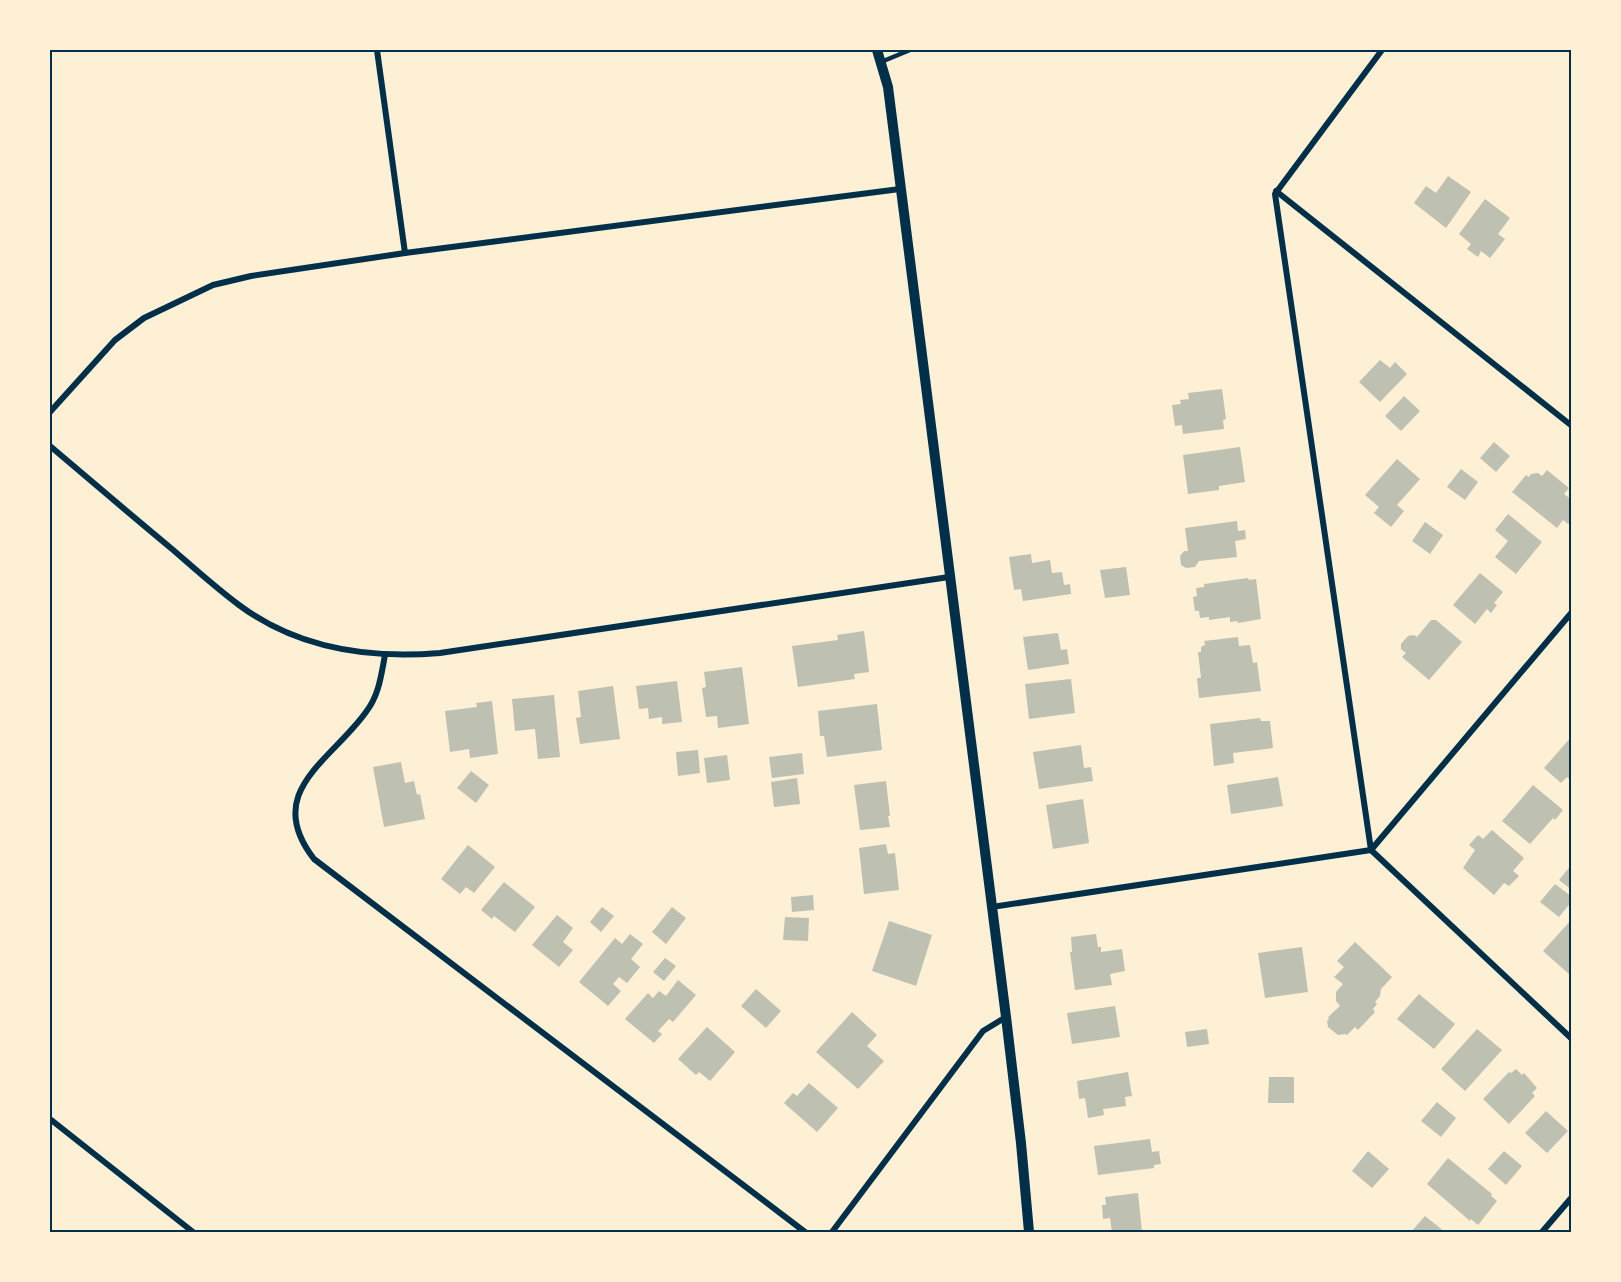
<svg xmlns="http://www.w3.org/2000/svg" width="1621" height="1282" viewBox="0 0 1621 1282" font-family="Karla,sans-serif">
  <rect width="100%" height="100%" fill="#fdf0d5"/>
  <g fill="#bec0b2">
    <polygon points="1448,176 1471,192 1446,228 1414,203 1426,186 1436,193"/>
    <polygon points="1485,199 1510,218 1498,234 1505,239 1490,258 1481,251 1478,257 1467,249 1471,244 1459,234"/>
    <polygon points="1380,360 1390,368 1395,362 1407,374 1380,402 1359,382"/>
    <polygon points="1222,389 1226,419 1223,420 1224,429 1183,434 1182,425 1175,426 1172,405 1181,404 1180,400 1189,399 1188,393"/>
    <polygon points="1404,396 1420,411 1401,431 1385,416"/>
    <polygon points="1494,442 1510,456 1496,472 1480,458"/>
    <polygon points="1240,447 1245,482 1219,486 1219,490 1188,494 1183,455"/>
    <polygon points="1397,459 1420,479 1397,505 1404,511 1391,527 1374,513 1379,507 1365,495"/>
    <polygon points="1461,469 1478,482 1465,500 1447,487"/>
    <polygon points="1547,470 1569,488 1564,494 1572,500 1572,520 1568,524 1563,520 1557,528 1512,492 1526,475 1529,477 1531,474 1538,473 1542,476"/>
    <polygon points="1508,514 1542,542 1516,574 1495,557 1508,541 1495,530"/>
    <polygon points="1237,521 1238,531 1245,530 1246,539 1235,541 1237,557 1199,561 1195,567 1186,568 1181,565 1180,556 1184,551 1188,551 1185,528"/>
    <polygon points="1425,522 1443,535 1430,554 1412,541"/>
    <polygon points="1031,554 1032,563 1050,560 1052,573 1062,572 1064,585 1070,584 1071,594 1023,601 1021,589 1014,590 1009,557"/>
    <polygon points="1126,567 1130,595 1105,598 1100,570"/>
    <polygon points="1480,573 1503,592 1494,603 1497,605 1491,613 1487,609 1475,624 1453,605"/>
    <polygon points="1248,578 1249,580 1256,579 1261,619 1238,623 1237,621 1230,622 1230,617 1209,620 1209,617 1200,618 1199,611 1195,611 1193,597 1197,596 1196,588 1204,587 1204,584"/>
    <polygon points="1431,620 1436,620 1462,642 1429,680 1402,657 1406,653 1401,649 1401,644 1408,636 1414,635 1417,637"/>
    <polygon points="864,631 869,672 854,674 855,679 798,687 792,646 838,640 837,635"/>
    <polygon points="1058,633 1061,650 1067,649 1069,664 1028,670 1023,637"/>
    <polygon points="1238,637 1239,646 1250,645 1253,663 1257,662 1261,691 1199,698 1197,678 1201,678 1198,652 1201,652 1201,647 1205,645 1204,641"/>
    <polygon points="742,667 749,724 718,728 717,716 706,717 702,688 706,687 704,672"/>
    <polygon points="1071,679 1075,713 1029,719 1025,684"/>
    <polygon points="677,681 682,722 662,724 662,717 649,719 648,708 639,709 636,686"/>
    <polygon points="613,686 620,739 580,744 576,718 581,717 578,691"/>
    <polygon points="554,695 560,757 538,759 535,729 515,731 512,699"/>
    <polygon points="492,701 498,754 470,758 469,749 450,752 445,711 477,707 476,703"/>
    <polygon points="877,704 882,750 827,757 824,736 820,736 818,711"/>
    <polygon points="1260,718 1261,721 1270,721 1273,748 1233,753 1234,763 1214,766 1210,724"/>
    <polygon points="1572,736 1572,781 1567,777 1561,783 1544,768"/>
    <polygon points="1081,745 1084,768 1091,767 1093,781 1039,789 1033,752"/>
    <polygon points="698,750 700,773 678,776 676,752"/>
    <polygon points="802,753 804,774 772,778 769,757"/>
    <polygon points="727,755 730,780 707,783 704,758"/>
    <polygon points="401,762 405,783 414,781 417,795 420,794 425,819 384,827 373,767"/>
    <polygon points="471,771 489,785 476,803 457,788"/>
    <polygon points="1278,777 1283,806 1231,814 1227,785"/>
    <polygon points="797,778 800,804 774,807 771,782"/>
    <polygon points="886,781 890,816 888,816 890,827 860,830 854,785"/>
    <polygon points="1533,785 1563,810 1555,820 1553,818 1530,844 1502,821"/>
    <polygon points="1083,799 1089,843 1053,849 1046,805"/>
    <polygon points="1492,830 1524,858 1513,871 1519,876 1509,886 1504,883 1494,895 1463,868 1475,850 1469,845 1478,835 1483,839"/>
    <polygon points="886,844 888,854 895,853 899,890 864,894 859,848"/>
    <polygon points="468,845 495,867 474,893 466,887 460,894 441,879"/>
    <polygon points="1572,864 1572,890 1559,880"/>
    <polygon points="504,882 535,907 515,932 494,916 492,919 481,910"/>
    <polygon points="1555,884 1572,897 1572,901 1559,917 1540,902"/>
    <polygon points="813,895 814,910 792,912 791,897"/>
    <polygon points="602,907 614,916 601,932 590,922"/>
    <polygon points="672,907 686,918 666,944 652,932"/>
    <polygon points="557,915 573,928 563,942 573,950 559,967 532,945"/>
    <polygon points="785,917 809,918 808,941 783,940"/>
    <polygon points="1572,919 1572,974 1570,975 1543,951"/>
    <polygon points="889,921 932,935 916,986 872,971"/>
    <polygon points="630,934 643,944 631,959 640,967 627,983 619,977 613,984 621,991 608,1006 579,982 615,938 622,944"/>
    <polygon points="1096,934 1098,947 1101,947 1101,952 1122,949 1125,971 1110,974 1112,985 1075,990 1070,952 1072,952 1071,937"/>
    <polygon points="1355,942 1392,977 1381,989 1380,996 1375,1002 1377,1004 1373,1009 1375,1012 1358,1030 1355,1027 1347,1035 1345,1034 1338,1035 1328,1027 1327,1021 1329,1019 1328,1017 1340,1006 1336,1001 1336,992 1343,984 1334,977 1344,967 1337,961"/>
    <polygon points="1302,947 1308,992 1265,998 1258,953"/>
    <polygon points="665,958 676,966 664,981 653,972"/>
    <polygon points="678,980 696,995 673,1022 669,1019 658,1031 662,1034 654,1043 625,1019 648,993 653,998 659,991 666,996"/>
    <polygon points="756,989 781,1011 766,1028 741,1006"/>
    <polygon points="1419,994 1455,1024 1434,1049 1397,1019"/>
    <polygon points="1115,1006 1120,1037 1072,1044 1067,1013"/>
    <polygon points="852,1012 877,1035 867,1046 884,1061 858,1089 816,1052"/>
    <polygon points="707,1027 735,1052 710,1081 699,1072 696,1075 678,1059"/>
    <polygon points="1207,1029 1209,1044 1187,1047 1185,1032"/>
    <polygon points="1477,1029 1502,1050 1465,1091 1441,1069"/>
    <polygon points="1516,1069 1522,1075 1524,1073 1537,1088 1532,1093 1535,1096 1509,1124 1483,1099 1509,1072 1511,1073"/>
    <polygon points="1128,1072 1132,1096 1125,1097 1126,1106 1103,1109 1104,1115 1088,1118 1085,1098 1079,1099 1077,1081"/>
    <polygon points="1269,1077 1294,1077 1294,1103 1268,1103"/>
    <polygon points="809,1083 838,1108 817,1132 784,1103 793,1093 797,1096"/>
    <polygon points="1437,1102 1456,1118 1441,1137 1421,1121"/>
    <polygon points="1546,1111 1568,1131 1547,1153 1525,1133"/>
    <polygon points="1150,1139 1152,1152 1159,1151 1161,1164 1154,1165 1154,1168 1098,1175 1094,1146"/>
    <polygon points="1368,1151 1389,1169 1372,1188 1352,1171"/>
    <polygon points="1504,1151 1522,1166 1506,1185 1488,1169"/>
    <polygon points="1448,1158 1492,1194 1491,1196 1497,1201 1478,1225 1471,1219 1470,1221 1427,1184"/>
    <polygon points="1138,1193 1142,1232 1112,1232 1110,1218 1103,1219 1102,1205 1106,1205 1105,1197"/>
    <polygon points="1425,1216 1445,1232 1411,1232"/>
  </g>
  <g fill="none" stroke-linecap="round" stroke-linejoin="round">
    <polyline stroke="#003049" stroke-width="4.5" points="881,62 910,50"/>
    <g stroke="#003049" stroke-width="6">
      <polyline points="377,50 405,253"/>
      <polyline points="1382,50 1275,194 1371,850 1572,1039"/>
      <polyline points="1276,191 1572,426"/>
      <polyline points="50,412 115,340 144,318 213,285 251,276 405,253 900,189"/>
      <path d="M50 446C90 480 131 515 172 549 194 568 216 588 239 605 298 649 369 659 440 653L949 577"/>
      <path d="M385 655C381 676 379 695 366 712 331 761 262 792 314 859L805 1232"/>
      <polyline points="992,907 1371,850 1572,612"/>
      <polyline points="50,1119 193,1232"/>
      <polyline points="832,1232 983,1031 1006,1017"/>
      <polyline points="1542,1232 1572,1197"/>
    </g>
    <polyline stroke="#003049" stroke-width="10" points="877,50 888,87 1006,1017 1021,1143 1029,1232"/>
  </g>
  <rect width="1621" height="1282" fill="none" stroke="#fdf0d5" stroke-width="102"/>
  <rect x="51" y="51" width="1519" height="1180" fill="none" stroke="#003049" stroke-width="2"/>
</svg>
